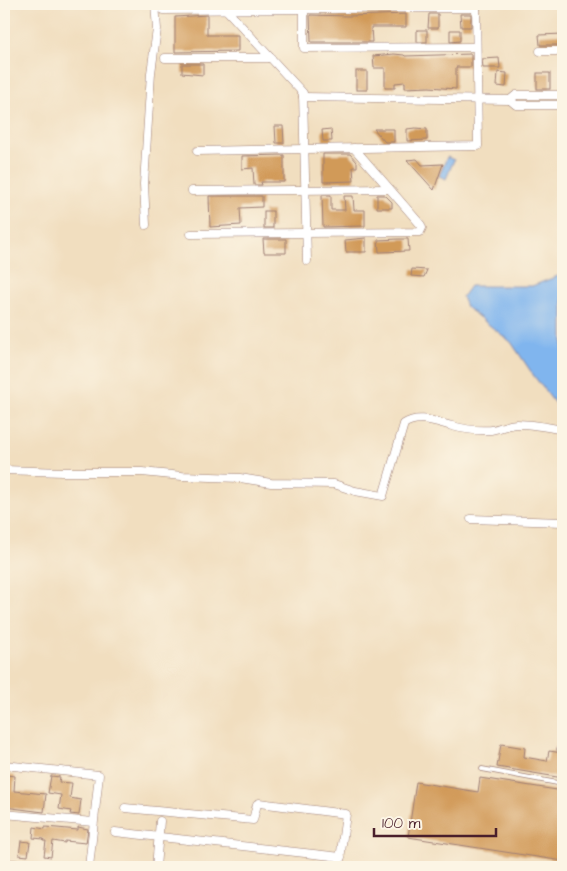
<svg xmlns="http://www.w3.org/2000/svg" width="567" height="871" viewBox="0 0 567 871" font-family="'Architects Daughter',sans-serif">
  <rect width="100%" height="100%" fill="#fcf5e5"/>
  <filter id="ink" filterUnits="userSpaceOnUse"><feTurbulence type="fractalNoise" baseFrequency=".02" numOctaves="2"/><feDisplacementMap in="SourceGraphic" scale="10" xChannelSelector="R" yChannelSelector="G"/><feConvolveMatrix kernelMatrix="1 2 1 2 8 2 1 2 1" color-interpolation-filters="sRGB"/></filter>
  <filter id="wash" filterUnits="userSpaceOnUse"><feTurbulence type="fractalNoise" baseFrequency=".0096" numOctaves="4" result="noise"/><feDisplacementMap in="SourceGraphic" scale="20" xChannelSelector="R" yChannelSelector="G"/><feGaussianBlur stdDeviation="1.12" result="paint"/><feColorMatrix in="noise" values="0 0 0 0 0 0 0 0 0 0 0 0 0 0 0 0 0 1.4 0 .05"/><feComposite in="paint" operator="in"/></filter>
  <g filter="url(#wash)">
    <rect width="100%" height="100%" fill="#f1debf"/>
    <g fill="#80b5ee" stroke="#656a8c">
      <polygon points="447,157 454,160 446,179 439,176"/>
      <polygon points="563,274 563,408 556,405 534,376 511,342 466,307 462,297 470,286 532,286"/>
    </g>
    <g id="blocks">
      <g fill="#d19a58">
        <polygon points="406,14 406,27 371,27 372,42 311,42 310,15 349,16"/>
        <polygon points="429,14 438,14 438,28 428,28"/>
        <polygon points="460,14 471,14 471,27 461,27"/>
        <polygon points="207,15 207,35 238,35 238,51 175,52 175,17"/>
        <rect x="417" y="30" width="10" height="12"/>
        <polygon points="450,30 460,30 460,41 450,42"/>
        <polygon points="563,34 563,45 540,45 539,35"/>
        <polygon points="394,54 404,55 405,56 471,54 471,67 456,67 456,89 429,87 405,88 405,82 395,83 395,88 385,88 385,68 374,68 373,56"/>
        <polygon points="499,58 500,68 483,68 482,59"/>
        <polygon points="182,64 203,64 203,75 182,73"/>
        <rect x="356" y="71" width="11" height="19"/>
        <polygon points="498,72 507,73 506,87 497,86"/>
        <rect x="537" y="73" width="13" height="16"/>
        <polygon points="275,126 283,126 284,143 276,143"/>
        <polygon points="415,128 427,129 427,140 407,141 407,129"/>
        <polygon points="331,129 332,141 323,141 322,130"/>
        <polygon points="374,129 394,129 394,142 385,142"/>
        <polygon points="323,154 350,154 357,162 357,167 353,167 354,181 323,182"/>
        <polygon points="284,155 284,182 261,182 262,185 254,185 253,168 242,169 242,156"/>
        <polygon points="417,159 422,165 443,164 434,190 407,160"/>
        <polygon points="322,195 331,195 331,210 345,210 344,196 353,196 354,210 365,210 365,226 323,227"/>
        <polygon points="377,195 385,195 392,202 392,208 377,208"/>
        <polygon points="209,196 262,196 262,207 240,208 241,225 210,227"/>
        <rect x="264" y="211" width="9" height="17"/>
        <polygon points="366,238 366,252 346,252 345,240"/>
        <polygon points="263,239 286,239 286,253 264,253"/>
        <polygon points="398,239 408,239 409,251 379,252 378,240"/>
        <polygon points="412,269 427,270 424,277 411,276"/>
        <polygon points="501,744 525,748 524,757 547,761 549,751 563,753 563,778 497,767"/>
        <polygon points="6,775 15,776 14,791 46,794 44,812 4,807"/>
        <polygon points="51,776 60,777 59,782 72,783 70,798 81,800 79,815 70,814 71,811 59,809 61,795 48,793"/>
        <polygon points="480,778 563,791 563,861 408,837 416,782 478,792"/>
        <polygon points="34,827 45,829 45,827 57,828 78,830 78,827 88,829 86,843 65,841 65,843 53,841 51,857 44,856 46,841 43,841 44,839 33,838"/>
        <polygon points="21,841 30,842 28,856 19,855"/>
      </g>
    </g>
  </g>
  <g filter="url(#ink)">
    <use href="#blocks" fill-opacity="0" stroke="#9e7e75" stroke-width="1"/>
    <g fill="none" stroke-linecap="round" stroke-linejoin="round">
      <defs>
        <g id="service">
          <polyline points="559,749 563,749"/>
          <polyline points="482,769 563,784"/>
        </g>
        <g id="minor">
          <polyline points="221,4 303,93 307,261"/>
          <polyline points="304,4 304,48 476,47"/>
          <polyline points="163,10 476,8"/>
          <polyline points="540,51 563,51"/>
          <polyline points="165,58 271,58"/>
          <polyline points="303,97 510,100 516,95 563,95"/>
          <polyline points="510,100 516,105 563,105"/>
          <polyline points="197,151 478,146 476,4"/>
          <polyline points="192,191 389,189"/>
          <polyline points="146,225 144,184 151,73 157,29 155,4"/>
          <polyline points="191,234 420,232 422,228 421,225 354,148"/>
          <path d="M4 470 63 472H142L182 476 240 478 271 483 334 484 355 491 383 496 404 424C418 414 436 422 452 426 463 429 479 431 491 430 500 429 508 424 517 424 533 424 548 427 563 430"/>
          <polyline points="471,519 563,522"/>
          <polyline points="4,765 99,775 89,867"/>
          <polyline points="125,808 253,820 257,804 259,803 346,814 339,867"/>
          <polyline points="4,814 93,822"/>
          <polyline points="115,832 341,857"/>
          <polyline points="4,863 43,867"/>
          <polyline points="156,867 160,821"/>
        </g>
      </defs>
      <use href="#service" stroke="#9e7e75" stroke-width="5.5"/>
      <use href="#minor" stroke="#9e7e75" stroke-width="9"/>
      <use href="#service" stroke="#fff" stroke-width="4"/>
      <use href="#minor" stroke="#fff" stroke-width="8"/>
    </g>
  </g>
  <rect width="567" height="871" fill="none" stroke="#fcf5e5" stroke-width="20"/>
  <path d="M374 828v8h122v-8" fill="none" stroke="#4a1f2b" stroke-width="2.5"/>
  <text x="382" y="828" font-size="15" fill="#4a1f2b" stroke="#fcf5e5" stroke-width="4" paint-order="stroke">100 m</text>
</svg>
